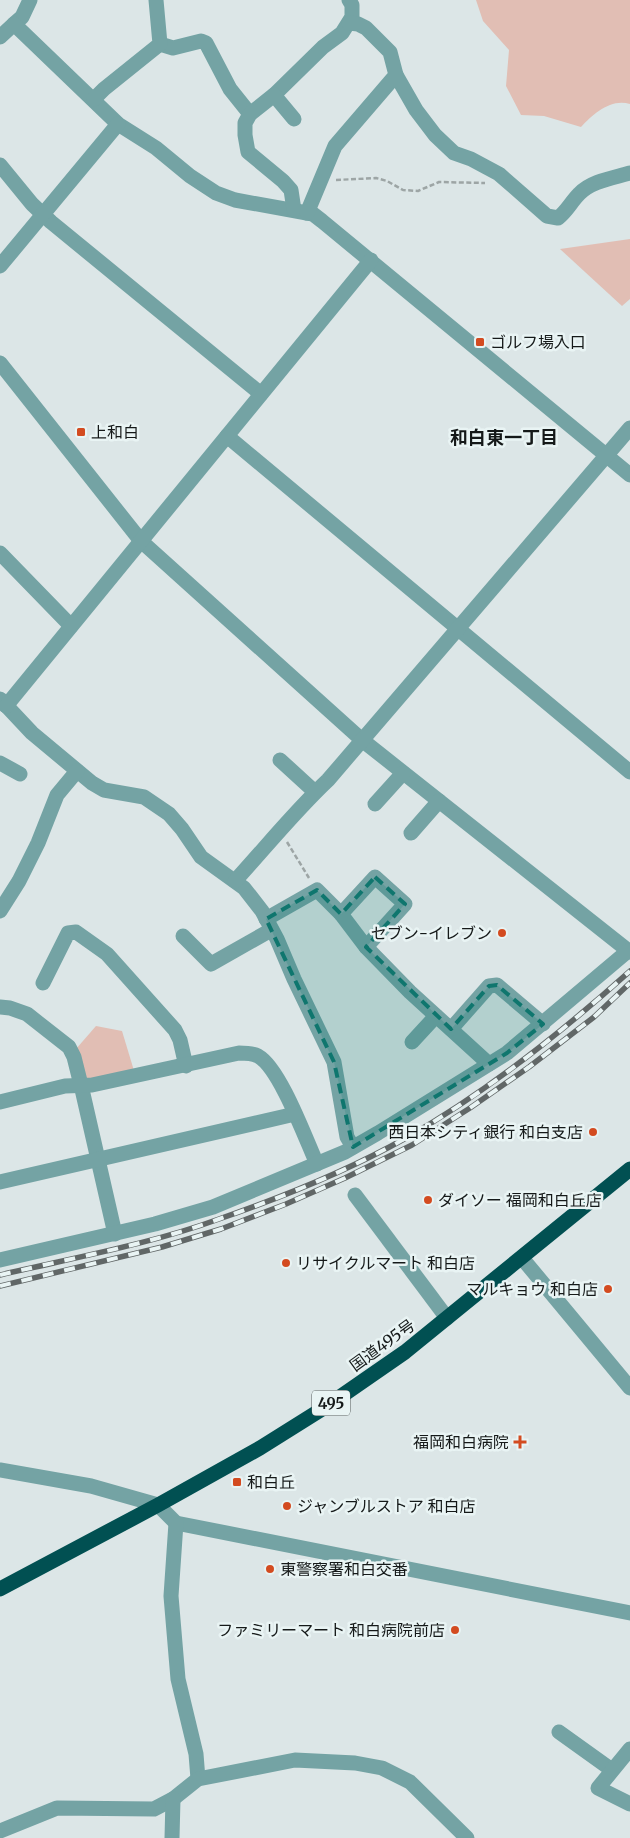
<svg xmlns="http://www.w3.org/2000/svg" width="630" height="1838" viewBox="0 0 630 1838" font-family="Merriweather,'Noto Sans JP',serif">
  <rect width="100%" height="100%" fill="#dce6e7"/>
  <g fill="#e1beb4">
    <path d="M476 0H630V104C611 98 593 114 581 127L544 116 521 115 506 86 509 50 483 21Z"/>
    <polygon points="630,239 630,299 622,306 560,249"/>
    <polygon points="96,1026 122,1031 135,1074 85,1083 76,1049"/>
  </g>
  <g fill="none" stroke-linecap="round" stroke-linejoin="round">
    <g stroke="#9da5a5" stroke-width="2.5" stroke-dasharray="5 2.5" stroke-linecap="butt">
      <polyline points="336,180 376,178 387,181 403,190 418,191 439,182 485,183"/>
      <polyline points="287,842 309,878"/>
    </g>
    <g stroke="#74a3a4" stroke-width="15">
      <polyline points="14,24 22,17 30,0"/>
      <polyline points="0,37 14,24 118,124 156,148 190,176 216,193 235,200 307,213 313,214 322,221 630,475"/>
      <polyline points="160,44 173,48 201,41 206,43 230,89 250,114"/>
      <path d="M396 75 416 110 435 135 454 153 471 159 499 174 547 216 558 218C567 211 571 202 579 194 591 181 613 178 630 173"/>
      <polyline points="274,95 323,47 342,33 352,17 352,5 349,0"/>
      <polyline points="94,99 104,89 160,44 156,0"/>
      <polyline points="0,165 32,204 51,222 261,394"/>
      <polyline points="294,210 291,190 283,181 248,152 245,135 245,123 250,114 274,95 294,119"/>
      <polyline points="307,213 335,146 396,75 390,52 366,28 358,24 349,23"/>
      <polyline points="0,266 118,124"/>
      <polyline points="0,363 141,541 362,740 630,952"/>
      <polyline points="227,436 630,772"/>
      <polyline points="0,553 71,626"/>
      <polyline points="0,699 32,733 92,783 104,790 144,797 169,814 182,829 201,857 244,888 262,911 277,939 294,979 334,1062 347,1137 353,1147"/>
      <polyline points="6,706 371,260"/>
      <polyline points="280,760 315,792"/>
      <polyline points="0,763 20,774"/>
      <polyline points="375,804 403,773"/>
      <polyline points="411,833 439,801"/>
      <path d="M235 881C266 847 295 811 328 780L630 428"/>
      <polyline points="0,911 19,881 38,843 57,795 77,771"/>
      <polyline points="341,914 375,877 405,904 366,947"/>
      <polyline points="266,919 317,890 341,914 366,947 410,992 489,1064"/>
      <polyline points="183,936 211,964 271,930"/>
      <polyline points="43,983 68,933 76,932 107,954 175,1030 180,1040 186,1066"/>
      <polyline points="0,1007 10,1008 27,1014 69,1047 74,1057 81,1085 115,1234"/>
      <polyline points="451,1029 489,986 497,985 543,1024"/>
      <polyline points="412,1042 436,1016"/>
      <path d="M0 1102 65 1086 92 1085 239 1053C246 1053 252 1053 258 1056 280 1068 306 1140 317 1164"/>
      <polyline points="0,1182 295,1114"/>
      <polyline points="355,1195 447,1318"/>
      <polyline points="522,1258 630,1388"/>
      <polyline points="0,1260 155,1224 213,1207 345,1152 378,1133 507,1053 628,951"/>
      <polyline points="0,1470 91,1486 158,1505 176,1523 630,1613"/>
      <polyline points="176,1523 171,1596 178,1679 196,1754 198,1779"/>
      <polyline points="559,1732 612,1770"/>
      <polyline points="630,1749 598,1788 630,1804"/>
      <polyline points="0,1831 57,1808 154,1809 173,1799 198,1779 295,1760 355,1763 382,1768 410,1782 467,1838"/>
      <polyline points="172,1838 173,1799"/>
    </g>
    <polyline stroke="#015052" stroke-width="15" points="0,1589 158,1505 260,1448 327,1406 405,1352 630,1169"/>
    <defs>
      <g id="rail">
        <path d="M0 1275C72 1258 151 1244 219 1219 283 1197 347 1171 406 1138 487 1092 561 1033 630 971"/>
        <polyline points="0,1286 162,1247 221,1229 286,1204 345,1178 412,1145 470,1108 529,1067 594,1017 630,983"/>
      </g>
    </defs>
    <use href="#rail" stroke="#616767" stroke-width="5.5"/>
    <use href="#rail" stroke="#e9f4f4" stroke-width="4" stroke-dasharray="11" stroke-linecap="butt"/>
  </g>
  <path fill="#0f766e" fill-opacity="0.2" stroke="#0f766e" stroke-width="4" stroke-dasharray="10 6" stroke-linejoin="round" d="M375 877 405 904 366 947 451 1029 489 986 497 985 543 1024 507 1053 353 1147 334 1062 266 919 317 890 341 914Z"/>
  <g fill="#d34b20" stroke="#e9f4f4" stroke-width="2">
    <rect x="475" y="337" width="10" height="10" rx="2.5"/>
    <rect x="76" y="427" width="10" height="10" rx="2.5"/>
    <circle cx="502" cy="933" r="5"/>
    <circle cx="593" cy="1132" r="5"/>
    <circle cx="428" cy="1200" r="5"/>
    <circle cx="286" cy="1263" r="5"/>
    <circle cx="608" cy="1289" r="5"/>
    <path d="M517.5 1434.5h5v5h5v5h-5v5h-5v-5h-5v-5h5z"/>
    <rect x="232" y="1477" width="10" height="10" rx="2.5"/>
    <circle cx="287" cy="1506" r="5"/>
    <circle cx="270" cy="1569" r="5"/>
    <circle cx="455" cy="1630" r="5"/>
  </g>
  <g text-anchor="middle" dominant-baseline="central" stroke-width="5" stroke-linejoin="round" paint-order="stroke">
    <rect fill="#e9f4f4" stroke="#555b5b" stroke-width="1" x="312" y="1390.5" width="38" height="25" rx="4"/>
    <g font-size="15" font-weight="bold" fill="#151919">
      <text x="331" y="1403">495</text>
    </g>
    <g font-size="16" fill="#151919" stroke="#e9f4f4" text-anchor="start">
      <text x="490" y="342">ゴルフ場入口</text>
      <text x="91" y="432">上和白</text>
      <text x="492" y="933" text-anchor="end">セブン-イレブン</text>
      <text x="583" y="1132" text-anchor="end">西日本シティ銀行 和白支店</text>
      <text x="438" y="1200">ダイソー 福岡和白丘店</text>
      <text x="296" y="1263">リサイクルマート 和白店</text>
      <text x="598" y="1289" text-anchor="end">マルキョウ 和白店</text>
      <text x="509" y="1442" text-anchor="end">福岡和白病院</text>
      <text x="247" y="1482">和白丘</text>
      <text x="297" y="1506">ジャンブルストア 和白店</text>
      <text x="280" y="1569">東警察署和白交番</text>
      <text x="445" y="1630" text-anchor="end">ファミリーマート 和白病院前店</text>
    </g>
    <g font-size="16" fill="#151919" stroke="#e9f4f4">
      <text transform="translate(382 1345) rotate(-36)">国道495号</text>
    </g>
    <g font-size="18" font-weight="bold" fill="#151919" stroke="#e9f4f4">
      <text x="504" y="437">和白東一丁目</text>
    </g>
  </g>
</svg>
